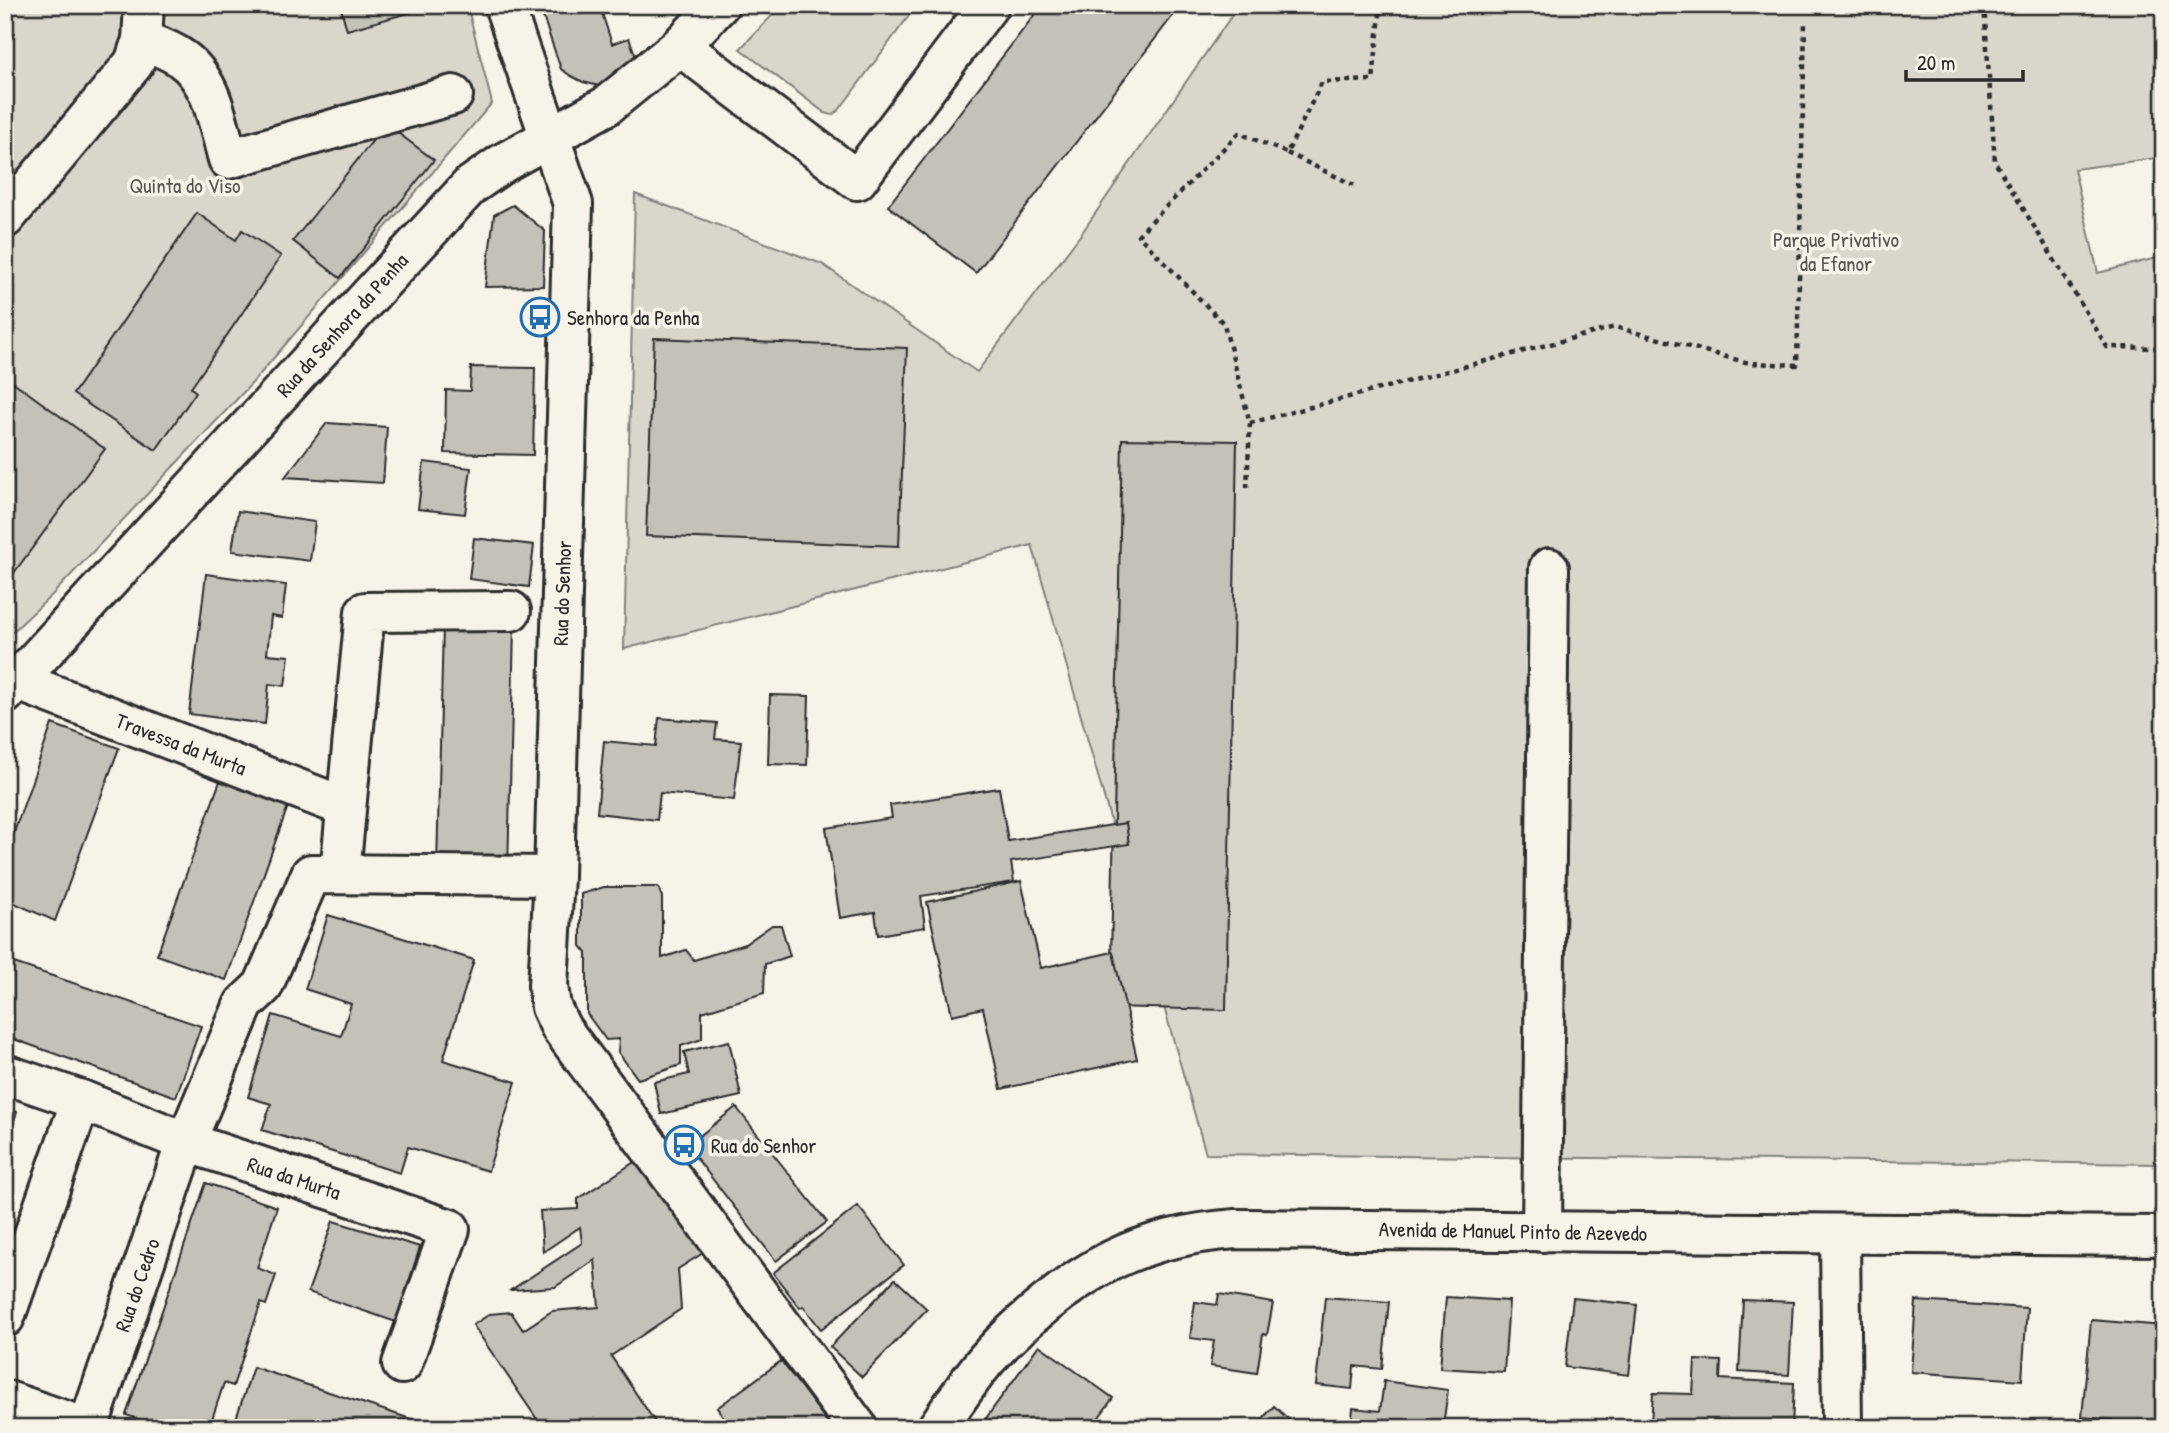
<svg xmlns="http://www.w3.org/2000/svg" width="2169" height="1433" viewBox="0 0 2169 1433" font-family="'Patrick Hand',sans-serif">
  <rect width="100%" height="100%" fill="#f7f3e8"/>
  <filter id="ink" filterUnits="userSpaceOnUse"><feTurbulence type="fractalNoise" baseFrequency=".0143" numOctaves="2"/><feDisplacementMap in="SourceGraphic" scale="14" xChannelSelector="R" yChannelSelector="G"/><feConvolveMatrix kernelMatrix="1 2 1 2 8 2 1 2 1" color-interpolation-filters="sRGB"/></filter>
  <g filter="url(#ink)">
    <g fill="#dad6cc" stroke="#82807c" stroke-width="2">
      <polygon points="5,5 467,5 492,103 254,381 53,594 5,639"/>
      <polygon points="782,5 917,5 839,110 832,115 825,113 740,49"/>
      <polygon points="1239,5 2164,5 2164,157 2074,169 2098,273 2164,256 2164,1164 1206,1154 1032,545 624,649 635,194 822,264 977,372 1081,234"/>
    </g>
    <g fill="#c4c1b9" stroke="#2b2b2b" stroke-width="2">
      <polygon points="340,5 430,5 430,7 347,30"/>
      <polygon points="539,5 620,5 621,7 602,13 612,44 629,38 640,68 614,83 599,86 583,82 571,76 561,69"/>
      <polygon points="1042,5 1181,5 976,273 888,206"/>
      <polygon points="386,124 434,160 340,278 293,241"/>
      <polygon points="513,205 545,231 543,286 485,287 494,215"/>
      <polygon points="197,213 236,240 242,230 281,256 191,388 196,392 156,450 73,394"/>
      <polygon points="654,338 907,348 899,546 646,536"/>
      <polygon points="471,367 535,368 533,455 445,453 446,390 470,391"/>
      <polygon points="5,376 105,449 5,585 5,491 10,484 5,481"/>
      <polygon points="327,423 387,427 383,483 285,477"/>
      <polygon points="1122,439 1237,441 1226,1010 1110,1007"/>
      <polygon points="424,462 471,468 465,514 418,509"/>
      <polygon points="238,511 315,522 310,561 232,551"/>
      <polygon points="474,538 534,545 529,587 469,579"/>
      <polygon points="206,574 286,585 282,618 271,616 267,654 289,656 285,686 269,684 265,724 189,714"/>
      <polygon points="443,626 514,628 508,870 437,867"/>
      <polygon points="770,695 809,696 807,765 768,764"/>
      <polygon points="659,718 717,723 715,739 741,741 734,800 660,793 657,820 597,813 604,741 656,746"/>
      <polygon points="52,724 119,748 55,921 5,899 5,858"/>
      <polygon points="220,781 288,806 226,980 157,955"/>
      <polygon points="999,788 1008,841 1126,823 1129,844 1011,862 1014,882 921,896 925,927 878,935 875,912 840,918 826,828 892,818 890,805"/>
      <polygon points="1021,881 1041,968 1113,952 1137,1059 1001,1089 983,1008 952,1015 927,902"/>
      <polygon points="604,887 658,887 662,897 662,958 686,950 694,960 745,944 772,925 781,925 790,956 765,964 764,993 702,1012 702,1039 681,1046 681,1065 638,1079 618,1052 619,1039 606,1040 587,1014 587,953 581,946 581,894"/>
      <polygon points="328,915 474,960 443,1060 516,1082 488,1171 408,1147 400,1173 262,1130 271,1104 248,1097 273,1015 341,1036 351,1004 305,989"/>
      <polygon points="5,960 201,1026 176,1097 5,1036"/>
      <polygon points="729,1041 741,1096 661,1114 654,1082 689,1074 684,1052"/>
      <polygon points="736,1107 827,1222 776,1261 687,1146"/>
      <polygon points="5,1108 17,1112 5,1146"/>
      <polygon points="641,1161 703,1253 678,1269 681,1309 611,1356 659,1428 543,1428 473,1325 490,1314 511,1312 523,1330 552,1311 599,1307 595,1260 555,1287 511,1290 582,1243 580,1227 543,1252 540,1211 578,1209 578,1199 633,1163"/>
      <polygon points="206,1183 277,1207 257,1268 276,1275 266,1305 261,1303 233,1386 224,1383 209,1428 164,1428 126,1415"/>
      <polygon points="858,1206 904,1265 821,1329 803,1306 800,1308 773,1273"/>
      <polygon points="333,1221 420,1247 396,1322 308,1292"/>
      <polygon points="895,1279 927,1309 862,1377 830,1347"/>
      <polygon points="1219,1294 1273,1303 1267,1335 1263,1334 1257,1373 1210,1366 1214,1341 1190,1338 1195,1302 1217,1305"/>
      <polygon points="1325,1297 1389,1302 1382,1369 1354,1366 1352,1389 1316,1385"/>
      <polygon points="1446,1297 1509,1301 1504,1372 1440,1368"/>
      <polygon points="1573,1298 1637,1305 1629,1375 1565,1367"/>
      <polygon points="1743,1300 1793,1302 1789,1375 1739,1372"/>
      <polygon points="1916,1301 2027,1308 2022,1380 1911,1372"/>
      <polygon points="2091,1320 2164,1326 2164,1428 2111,1428 2112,1420 2082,1417"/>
      <polygon points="1039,1345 1113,1398 1091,1428 979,1428"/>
      <polygon points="1695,1360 1721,1361 1720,1379 1794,1383 1792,1428 1651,1423 1653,1393 1693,1394"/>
      <polygon points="781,1361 832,1428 732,1428 717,1408"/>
      <polygon points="253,1367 438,1428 233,1428"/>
      <polygon points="1384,1381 1448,1390 1443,1426 1384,1419 1384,1423 1352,1419 1353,1408 1380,1411"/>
      <polygon points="1274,1406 1298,1428 1254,1428"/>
      <polygon points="1949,1424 2036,1426 2036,1428 1949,1428"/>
    </g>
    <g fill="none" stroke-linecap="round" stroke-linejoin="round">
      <defs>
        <g id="minor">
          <polyline points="504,5 573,204 554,876 548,986 551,1007 561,1028 858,1428"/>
          <path d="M142 40C155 45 170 50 181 58 213 80 218 125 228 159L453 95"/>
          <polyline points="680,46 857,180 989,5"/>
          <polyline points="5,218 134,63 142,40 144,5"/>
          <polyline points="18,681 345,807"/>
          <polyline points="5,694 470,186 503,163 606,106 680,46 719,5"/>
          <polyline points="340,873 365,612 511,611"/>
          <polyline points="5,1074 81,1100 186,1142 450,1229 402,1364"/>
          <polyline points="1542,1232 1549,568"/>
          <polyline points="1840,1235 1842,1428"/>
          <polyline points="5,1317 81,1100"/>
          <polyline points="5,1400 87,1428"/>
          <polyline points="88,1428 186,1142 244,1004 263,986 311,874 554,876"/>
          <path d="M937 1428C953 1405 969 1380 987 1359 1020 1322 1068 1282 1112 1260 1151 1241 1194 1232 1236 1229L2164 1236"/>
        </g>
      </defs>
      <use href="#minor" stroke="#2b2b2b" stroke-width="44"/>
      <g stroke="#2b2b2b" stroke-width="4.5" stroke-dasharray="5 5" stroke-linecap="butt">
        <polyline points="1537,5 1539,6"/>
        <polyline points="1984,5 1995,162 2107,347 2164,348"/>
        <polyline points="1287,153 1354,185"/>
        <polyline points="1250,423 1615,327 1749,363 1797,365 1805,22"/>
        <polyline points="1247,488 1250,423 1224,324 1138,235 1239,133 1287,153 1322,82 1373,80 1381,5"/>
      </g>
      <use href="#minor" stroke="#f7f3e8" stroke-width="38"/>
    </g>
  </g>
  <defs>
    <symbol id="bus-ring" viewBox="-11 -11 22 22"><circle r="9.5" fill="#f7f3e8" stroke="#1f6fb2" stroke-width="1.5"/><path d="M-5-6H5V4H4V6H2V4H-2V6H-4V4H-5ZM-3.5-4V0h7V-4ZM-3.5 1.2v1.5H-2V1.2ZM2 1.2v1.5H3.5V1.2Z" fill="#1f6fb2"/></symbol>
  </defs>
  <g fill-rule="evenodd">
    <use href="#bus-ring" x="518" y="295" width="44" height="44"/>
    <use href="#bus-ring" x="662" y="1123" width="44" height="44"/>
  </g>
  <g text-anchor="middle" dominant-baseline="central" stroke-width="7" stroke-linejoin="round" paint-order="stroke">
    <g font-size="21" fill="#575653" stroke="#f7f3e8">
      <text x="185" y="185">Quinta do Viso</text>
      <text x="1836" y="239">Parque Privativo<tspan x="1836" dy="24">da Efanor</tspan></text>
    </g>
    <g font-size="21" fill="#2b2b2b" stroke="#f7f3e8" text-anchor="start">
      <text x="567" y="317">Senhora da Penha</text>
      <text x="711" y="1145">Rua do Senhor</text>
    </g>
    <g font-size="21" fill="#2b2b2b" stroke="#f7f3e8">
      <text transform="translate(342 325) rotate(-48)">Rua da Senhora da Penha</text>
      <text transform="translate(562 593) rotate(-88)">Rua do Senhor</text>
      <text transform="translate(181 744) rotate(21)">Travessa da Murta</text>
      <text transform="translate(294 1178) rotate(18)">Rua da Murta</text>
      <text transform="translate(1513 1231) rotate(1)">Avenida de Manuel Pinto de Azevedo</text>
      <text transform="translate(137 1285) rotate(-71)">Rua do Cedro</text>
    </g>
  </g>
  <rect width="2169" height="1433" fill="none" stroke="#f7f3e8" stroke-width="28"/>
  <rect x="14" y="14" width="2141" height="1405" fill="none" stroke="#2b2b2b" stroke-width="2.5" filter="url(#ink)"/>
  <path d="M1906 70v10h117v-10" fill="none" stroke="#2b2b2b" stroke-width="3.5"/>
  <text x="1917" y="70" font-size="21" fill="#2b2b2b" stroke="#f7f3e8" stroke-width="5" paint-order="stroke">20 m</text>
</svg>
